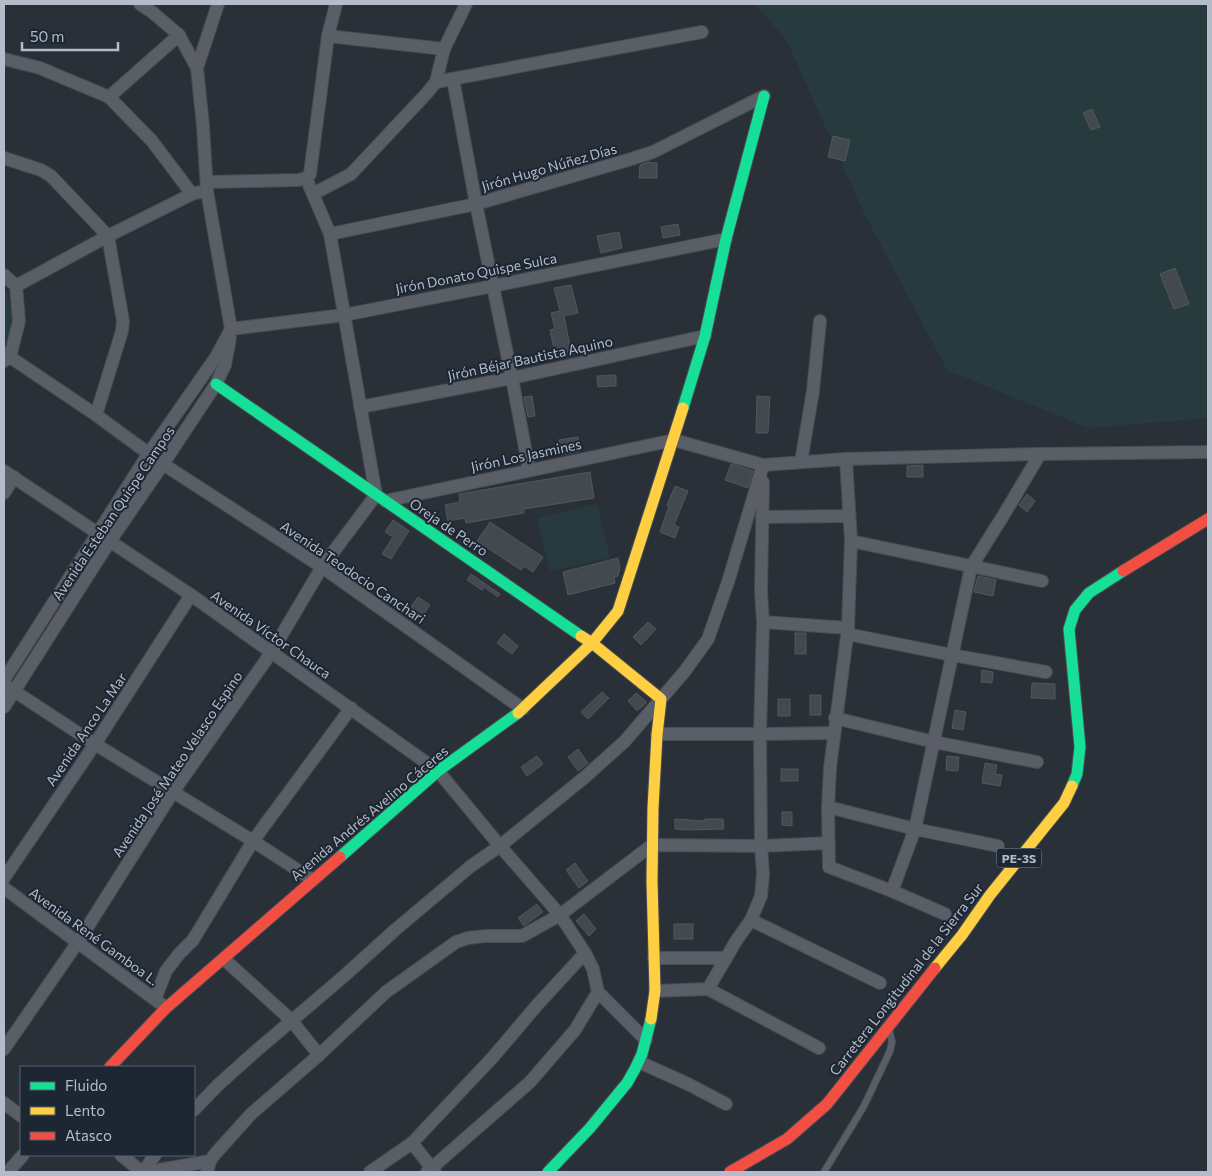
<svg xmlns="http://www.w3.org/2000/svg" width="1212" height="1176" viewBox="0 0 1212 1176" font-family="Commissioner,sans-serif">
  <rect width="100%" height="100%" fill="#2a3038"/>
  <g fill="#273a3e">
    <polygon points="755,4 1208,4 1208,418 1088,428 947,370 863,211 787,41"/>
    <path d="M4 288C12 299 15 317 12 330 11 337 7 343 5 349L4 348Z"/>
    <polygon points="597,504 610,558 550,571 537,518"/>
  </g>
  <g fill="#444950" stroke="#52575f">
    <polygon points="1092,109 1100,127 1091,130 1083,113"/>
    <polygon points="833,136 850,140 845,161 828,157"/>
    <polygon points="648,162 657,163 657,178 639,178 640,165"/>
    <polygon points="678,224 680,235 663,238 661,227"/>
    <polygon points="619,232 622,248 601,253 597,236"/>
    <polygon points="1175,268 1189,304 1174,309 1160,274"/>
    <polygon points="571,285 578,313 564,316 572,356 556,359 550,330 555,329 551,313 560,311 554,288"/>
    <polygon points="616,375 616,386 598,387 597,376"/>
    <polygon points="532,396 535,416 528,417 524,397"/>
    <polygon points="757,396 770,397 768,433 756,433"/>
    <polygon points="578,437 580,451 561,455 559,440"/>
    <polygon points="731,464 753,471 748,488 725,480"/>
    <polygon points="923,465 923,477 907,477 907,466"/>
    <polygon points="590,472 594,498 524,509 524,513 466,523 465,518 448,521 445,505 460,502 459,494"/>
    <polygon points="675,486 688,491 674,525 679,527 675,538 660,532 669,506 667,505"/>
    <polygon points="1027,494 1035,501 1027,512 1019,505"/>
    <polygon points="393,520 409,531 391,559 382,554 393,537 385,532"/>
    <polygon points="490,522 543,557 533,572 524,566 521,570 477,541"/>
    <polygon points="618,558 620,568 618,576 614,577 615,583 568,595 563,572"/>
    <polygon points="471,574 500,594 498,597 484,587 482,590 467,580"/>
    <polygon points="978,576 996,580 993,596 974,592"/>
    <polygon points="418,597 430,605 421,618 409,610"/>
    <polygon points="648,622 656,629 641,645 633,637"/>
    <rect x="795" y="633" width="11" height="21"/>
    <polygon points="504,634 518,646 512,654 497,643"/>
    <polygon points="982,670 993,672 992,683 981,682"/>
    <polygon points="1032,683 1055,684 1055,699 1031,698"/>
    <polygon points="602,692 609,698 588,719 581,712"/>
    <polygon points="636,693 647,702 637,711 628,701"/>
    <rect x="810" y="695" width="11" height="20"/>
    <rect x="778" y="699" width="12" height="17"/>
    <polygon points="955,710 966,712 963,730 952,728"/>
    <polygon points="578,749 588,763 578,771 568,757"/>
    <polygon points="537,756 543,764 527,776 521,767"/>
    <polygon points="947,756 959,757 958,771 946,770"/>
    <polygon points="985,763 997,765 995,774 1002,775 1000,786 982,783"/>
    <rect x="781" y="769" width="17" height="12"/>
    <polygon points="782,812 792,812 792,826 782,825"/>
    <polygon points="675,819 705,821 705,819 723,819 724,829 688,830 675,829"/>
    <polygon points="575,863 588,881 579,888 566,870"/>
    <polygon points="537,904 543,912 524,926 518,918"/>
    <polygon points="584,914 596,929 589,936 576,921"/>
    <rect x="674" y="924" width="19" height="15"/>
  </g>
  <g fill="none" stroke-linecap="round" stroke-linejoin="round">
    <defs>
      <polyline id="lane" points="824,1172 864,1106 890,1051 892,1042 890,1033"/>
      <g id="street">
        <polyline points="328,36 444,49"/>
        <polyline points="4,59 40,68 109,97 152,141 192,194"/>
        <polyline points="197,68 218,4"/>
        <polyline points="453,79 476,204 512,378 529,469"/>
        <polyline points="436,82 702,32"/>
        <polyline points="109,97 179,35"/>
        <polyline points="4,158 41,170 51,176 108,236 123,321 122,331 96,415"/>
        <polyline points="207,182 298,180 306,178 310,174 328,36 336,4"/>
        <polyline points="313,194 351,174 427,93 436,82 444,49 466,4"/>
        <polyline points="330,234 476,204 628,160 653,152 764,96"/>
        <polyline points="4,275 16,286 19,321 10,357 5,354"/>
        <polyline points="16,286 108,236 192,194 200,192"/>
        <polyline points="231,329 344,315 493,286 726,239"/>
        <polyline points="4,361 10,357 96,415 163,464 322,567 523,709"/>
        <polyline points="360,407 512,378 705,336"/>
        <polyline points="846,459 851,541 848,628 830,768 828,807 829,867 892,891 945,914"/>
        <polyline points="801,462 813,391 820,321"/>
        <polyline points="4,471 191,595 438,771 500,846 560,915 585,953 593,969 598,992 646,1040"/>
        <polyline points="763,482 761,591 763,622 760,734 761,846 763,874 761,896 751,920 736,941 708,989 819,1048"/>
        <polyline points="4,493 14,477"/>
        <polyline points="385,501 674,440 763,465 846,459 1040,454 1208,452"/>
        <polyline points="762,517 849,516"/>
        <polyline points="851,541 1042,581"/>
        <polyline points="763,622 848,628"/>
        <polyline points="847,634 952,655 1046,672"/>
        <polyline points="4,680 149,453 216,357 231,329 207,191 203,126 197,68 179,35 152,12 140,4"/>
        <polyline points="8,687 95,744 253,841 313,880"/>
        <polyline points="4,707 110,541 163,464 216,384 225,365 230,338"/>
        <polyline points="835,718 934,742 1037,762"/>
        <polyline points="657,734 760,734 834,733"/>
        <polyline points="828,807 915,829 998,846"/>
        <polyline points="4,878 95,744 191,595"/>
        <polyline points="4,888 161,1004"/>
        <polyline points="892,891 915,829 971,567 1003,516 1040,454"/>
        <polyline points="751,920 880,983"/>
        <polyline points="654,958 726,958"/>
        <polyline points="224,959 291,1020 319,1055"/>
        <polyline points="655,991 708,989"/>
        <polyline points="155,999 166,971 179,954 193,940 253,841 351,708"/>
        <polyline points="4,1049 78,942 173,792 271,653 322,567 376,495 330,234 306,178"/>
        <polyline points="639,1062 688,1084 726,1104"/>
        <polyline points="4,1103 21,1116"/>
        <polyline points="194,1110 218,1085 256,1051 343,977 395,930 471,866 500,846 585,777 625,741 685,671 708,639 728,582 763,465"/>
        <polyline points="412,1143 435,1172"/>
        <polyline points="121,1155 142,1172"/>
        <polyline points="8,1172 23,1155"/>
        <polyline points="143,1172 155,1155"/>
        <polyline points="147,1172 210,1161"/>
        <polyline points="207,1172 210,1161 215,1154 251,1114 319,1055 386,992 456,942 468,938 485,936 522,936 560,915 652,845 761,846 829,843"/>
        <polyline points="370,1172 412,1143 493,1057 538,1004 585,953"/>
        <polyline points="427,1172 530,1082 575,1030 598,992"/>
      </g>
      <g id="fast">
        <polyline points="216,384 581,636"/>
        <polyline points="683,408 705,336 726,239 764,96"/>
        <polyline points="1072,786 1077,774 1080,747 1069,629 1075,610 1089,593 1123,571"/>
        <polyline points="340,857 438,771 518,713"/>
        <polyline points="548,1172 590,1128 627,1083 635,1069 642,1054 651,1019"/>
      </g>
      <g id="slow">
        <polyline points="581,636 592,643 661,699 657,735 653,808 652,881 655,991 651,1019"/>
        <polyline points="518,713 592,643 618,611 683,408"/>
        <polyline points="935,968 962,935 990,895 1064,803 1072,786"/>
      </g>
      <g id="jam">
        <polyline points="1123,571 1208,519"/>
        <polyline points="110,1067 166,1008 340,857"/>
        <polyline points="730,1172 787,1139 827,1104 935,968"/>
      </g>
    </defs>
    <use href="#lane" stroke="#484c53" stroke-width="8"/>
    <use href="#street" stroke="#484c53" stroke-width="14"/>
    <use href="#fast" stroke="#484c53" stroke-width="13"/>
    <use href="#slow" stroke="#484c53" stroke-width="13"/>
    <use href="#jam" stroke="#484c53" stroke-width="13"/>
    <use href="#lane" stroke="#5a5e66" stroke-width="6"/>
    <use href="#street" stroke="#5a5e66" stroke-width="12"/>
    <use href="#fast" stroke="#16e098" stroke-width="11"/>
    <use href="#slow" stroke="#ffcf43" stroke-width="11"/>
    <use href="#jam" stroke="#f24e42" stroke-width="11"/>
  </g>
  <g text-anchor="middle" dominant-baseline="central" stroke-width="4" stroke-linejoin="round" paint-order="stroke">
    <rect fill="#1d2633" stroke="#878f9c" stroke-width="1" x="996.5" y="848.5" width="45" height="19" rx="4"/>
    <g font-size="12" font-weight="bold" fill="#b4bcc9">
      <text x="1019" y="858">PE-3S</text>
    </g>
    <g font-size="14" fill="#b4bcc9" stroke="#1d2633">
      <text transform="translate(549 167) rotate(-16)">Jirón Hugo Núñez Días</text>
      <text transform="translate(476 273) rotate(-11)">Jirón Donato Quispe Sulca</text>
      <text transform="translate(530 358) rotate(-12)">Jirón Béjar Bautista Aquino</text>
      <text transform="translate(526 455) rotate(-12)">Jirón Los Jasmines</text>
      <text transform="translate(113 513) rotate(-56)">Avenida Esteban Quispe Campos</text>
      <text transform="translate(449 527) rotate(34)">Oreja de Perro</text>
      <text transform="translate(353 572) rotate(34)">Avenida Teodocio Canchari</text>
      <text transform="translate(271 634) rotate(35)">Avenida Víctor Chauca</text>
      <text transform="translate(86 729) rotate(-56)">Avenida Anco La Mar</text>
      <text transform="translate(177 764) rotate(-56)">Avenida José Mateo Velasco Espino</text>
      <text transform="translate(369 813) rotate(-40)">Avenida Andrés Avelino Cáceres</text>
      <text transform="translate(94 936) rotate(36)">Avenida René Gamboa L.</text>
      <text transform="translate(906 979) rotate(-52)">Carretera Longitudinal de la Sierra Sur</text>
    </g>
  </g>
  <rect width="1212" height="1176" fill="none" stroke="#b4bcc9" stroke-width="10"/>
  <rect x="20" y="1066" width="175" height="90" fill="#1d2633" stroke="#59626f"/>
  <rect x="30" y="1082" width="25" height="8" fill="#16e098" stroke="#59626f"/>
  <text x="65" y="1091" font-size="15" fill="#b4bcc9">Fluido</text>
  <rect x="30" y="1107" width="25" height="8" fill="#ffcf43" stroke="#59626f"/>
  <text x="65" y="1116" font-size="15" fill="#b4bcc9">Lento</text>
  <rect x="30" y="1132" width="25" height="8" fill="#f24e42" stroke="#59626f"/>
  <text x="65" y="1141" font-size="15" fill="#b4bcc9">Atasco</text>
  <path d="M22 42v8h96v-8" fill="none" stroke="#b4bcc9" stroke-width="2.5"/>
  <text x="30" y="42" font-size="15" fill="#b4bcc9" stroke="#1d2633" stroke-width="4" paint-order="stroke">50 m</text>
</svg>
